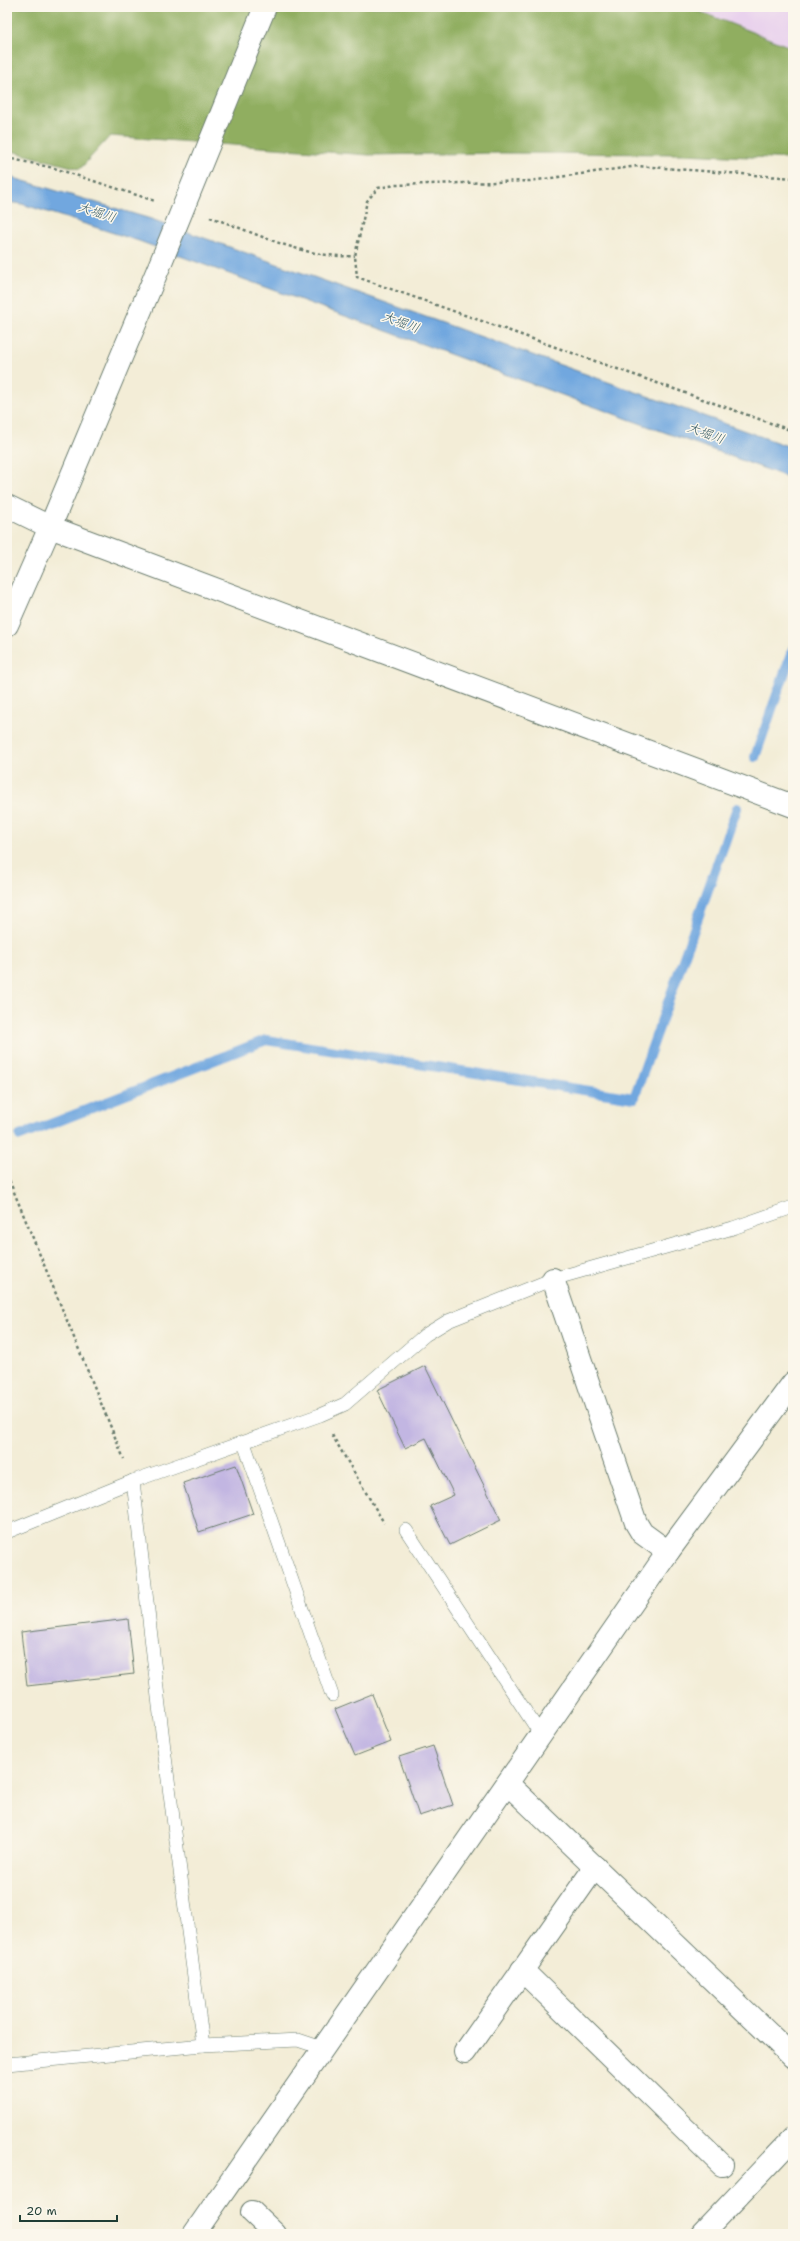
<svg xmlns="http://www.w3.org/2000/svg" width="800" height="2241" viewBox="0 0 800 2241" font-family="'Shantell Sans','Klee One',sans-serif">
  <rect width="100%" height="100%" fill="#fbf7ec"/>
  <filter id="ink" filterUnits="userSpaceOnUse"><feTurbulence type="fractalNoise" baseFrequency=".025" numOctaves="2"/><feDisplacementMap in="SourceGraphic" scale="8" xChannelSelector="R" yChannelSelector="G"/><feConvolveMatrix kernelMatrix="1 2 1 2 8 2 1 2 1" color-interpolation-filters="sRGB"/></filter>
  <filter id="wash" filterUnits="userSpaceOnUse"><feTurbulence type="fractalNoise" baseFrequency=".012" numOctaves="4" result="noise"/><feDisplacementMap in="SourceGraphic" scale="16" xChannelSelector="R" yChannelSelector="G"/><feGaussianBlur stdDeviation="0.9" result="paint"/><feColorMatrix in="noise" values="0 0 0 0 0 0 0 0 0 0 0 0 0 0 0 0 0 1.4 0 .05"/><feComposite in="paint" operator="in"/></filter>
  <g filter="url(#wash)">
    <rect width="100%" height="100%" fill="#f3edd7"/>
    <polygon fill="#e9d2ed" points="688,7 793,7 793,48 746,29"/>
    <polygon fill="#90ae60" stroke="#58764a" points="7,7 688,7 793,48 793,159 684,154 501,153 369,155 110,136 80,169 7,150"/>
    <polygon fill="#71a7df" stroke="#48728a" points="7,176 151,219 793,448 793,479 139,241 22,204 7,202"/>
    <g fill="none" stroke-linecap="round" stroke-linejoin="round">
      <g stroke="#71a7df" stroke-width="10">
        <polyline points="755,757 793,649"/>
        <polyline points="20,1136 266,1040 634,1098 737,808"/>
      </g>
    </g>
    <g id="blocks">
      <g fill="#c2b6e2">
        <polygon points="425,1366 501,1520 450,1545 430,1506 454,1495 426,1438 405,1448 377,1390"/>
        <polygon points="236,1465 253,1514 199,1532 183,1483"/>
        <polygon points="128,1619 134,1674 27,1686 21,1632"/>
        <polygon points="372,1694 391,1742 355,1756 335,1709"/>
        <polygon points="433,1746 453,1805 419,1816 399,1757"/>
      </g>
    </g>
  </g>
  <g filter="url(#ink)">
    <use href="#blocks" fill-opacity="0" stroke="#697b6d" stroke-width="1"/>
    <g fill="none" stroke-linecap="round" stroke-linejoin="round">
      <defs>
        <g id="service">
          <polyline points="244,1443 332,1695"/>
          <polyline points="133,1481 164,1749 203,2045"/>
          <polyline points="406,1530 541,1735"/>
          <polyline points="7,1532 133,1481 320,1415 345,1404 425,1335 448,1321 553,1279 733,1228 793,1207"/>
          <polyline points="7,2064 203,2045 298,2040 322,2048"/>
        </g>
        <g id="minor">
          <polyline points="7,625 50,527"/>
          <polyline points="553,1279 636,1523 642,1533 668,1552"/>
          <polyline points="508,1784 793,2057"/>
          <polyline points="522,1970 722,2165"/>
          <polyline points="465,2052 595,1867"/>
          <polyline points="252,2212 275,2234"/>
          <polyline points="194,2234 668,1552 793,1383"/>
        </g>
        <g id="tertiary">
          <polyline points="265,7 161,262 50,527 793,806"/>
          <polyline points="7,506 50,527"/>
          <polyline points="702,2234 793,2138"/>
        </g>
      </defs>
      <use href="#service" stroke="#697b6d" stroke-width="14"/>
      <use href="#minor" stroke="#697b6d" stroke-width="24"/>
      <use href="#tertiary" stroke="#697b6d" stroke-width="24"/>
      <g stroke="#697b6d" stroke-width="2.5" stroke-dasharray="3 3" stroke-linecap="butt">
        <polyline points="7,158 54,168 155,201"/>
        <polyline points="793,178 638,166 530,181 395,185 378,188 367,201 355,256 357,277 793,431"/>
        <path d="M210 217C257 233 304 259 355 256"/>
        <polyline points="7,1175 124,1459"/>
        <polyline points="332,1435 384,1523"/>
      </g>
      <use href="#service" stroke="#fff" stroke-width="13"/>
      <use href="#minor" stroke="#fff" stroke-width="22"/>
      <use href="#tertiary" stroke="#fff" stroke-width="22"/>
    </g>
  </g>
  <g text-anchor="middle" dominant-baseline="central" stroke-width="3" stroke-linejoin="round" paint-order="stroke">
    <g font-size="13" font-style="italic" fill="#385d67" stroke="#fbf7ec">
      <text transform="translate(97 212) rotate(18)">大堀川</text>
      <text transform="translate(401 322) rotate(20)">大堀川</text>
      <text transform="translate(706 433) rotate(20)">大堀川</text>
    </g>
  </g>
  <rect width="800" height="2241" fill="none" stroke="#fbf7ec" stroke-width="24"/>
  <path d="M20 2215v6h97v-6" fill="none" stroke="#1f3d34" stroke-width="2"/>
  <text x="26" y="2215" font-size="12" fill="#1f3d34" stroke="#fbf7ec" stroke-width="3" paint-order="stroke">20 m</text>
</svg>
